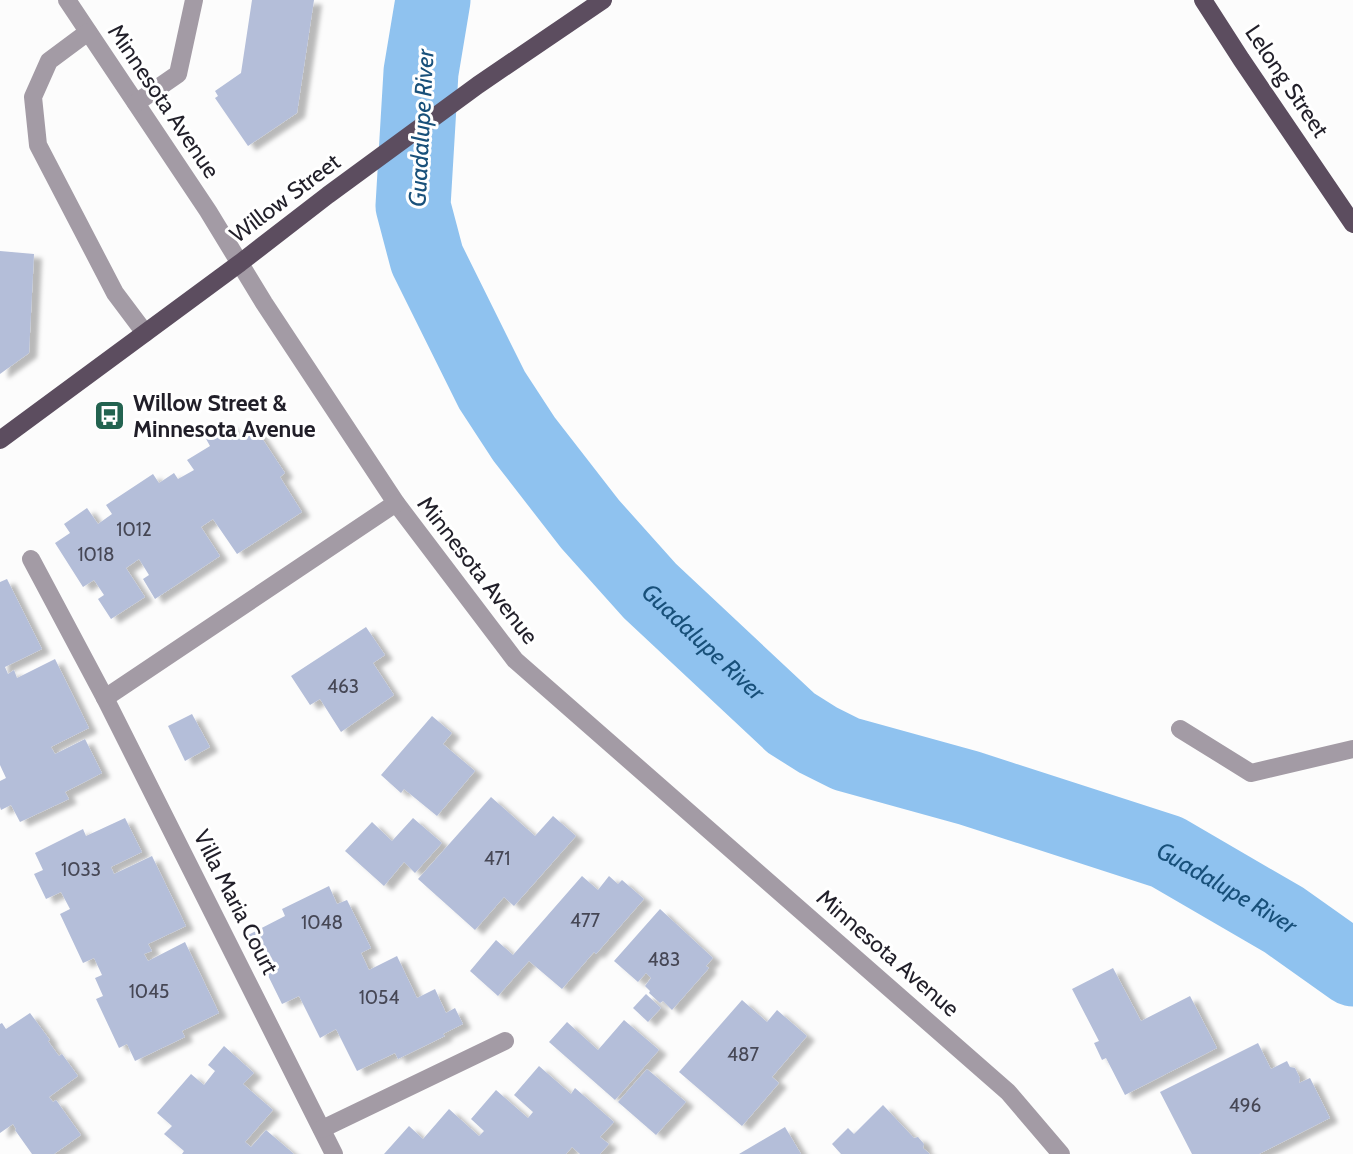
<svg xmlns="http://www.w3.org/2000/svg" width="1353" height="1154" viewBox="0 0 1353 1154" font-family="Cabin,sans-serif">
  <defs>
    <filter id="shadow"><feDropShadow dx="8" dy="4.5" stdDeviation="2" flood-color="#0004"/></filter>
  </defs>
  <rect width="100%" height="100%" fill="#fcfcfc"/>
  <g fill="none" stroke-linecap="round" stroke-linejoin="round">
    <path stroke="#8fc2ef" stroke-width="75" id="s1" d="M433 0 421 72 413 206 427 259 492 390 524 439 590 524 650 591 791 723 818 740 846 754 969 788 1167 852 1284 920 1353 969"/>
  </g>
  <g fill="#b4bed9" filter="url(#shadow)">
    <polygon points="252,0 314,0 297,113 248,146 215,98 218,96 215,91 241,73"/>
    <polygon points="0,251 34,254 29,353 0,374"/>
    <polygon points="228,423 240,440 256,429 285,473 280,477 302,512 237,554 213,519 201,527 220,556 155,599 143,579 149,575 139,559 126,568 145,597 111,619 98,599 104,595 94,580 83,587 55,543 70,533 64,524 87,508 98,524 112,514 106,505 153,474 159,483 174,473 178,479 194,470 187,460 210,446 205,437"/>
    <polygon points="7,579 42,649 5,667 8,674 14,670 17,678 55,659 89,728 51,747 55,754 85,739 102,773 65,792 69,799 20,822 11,805 1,810 0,807 0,781 6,778 0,765 0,582"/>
    <polygon points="366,627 385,655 373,663 394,695 341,732 320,699 310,705 291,676"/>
    <polygon points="192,714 210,747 185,761 168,726"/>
    <polygon points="432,716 452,733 443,744 475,771 437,816 404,789 401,793 381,775"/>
    <polygon points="491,797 535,836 553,816 576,836 514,906 504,897 475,930 418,879"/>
    <polygon points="125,818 142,852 111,867 114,874 152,856 186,926 148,944 152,951 144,954 148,961 185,942 219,1013 182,1031 185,1037 135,1061 127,1044 119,1048 96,999 103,996 95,978 102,975 94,958 83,963 60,914 70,909 61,892 46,899 34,874 43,870 35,853 83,829 86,836"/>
    <polygon points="413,818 442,843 415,873 404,862 384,886 345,851 372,822 392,841"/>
    <polygon points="582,876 598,890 609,876 618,884 622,880 644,899 596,954 594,952 562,989 529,961 498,996 470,971 496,940 513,955"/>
    <polygon points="329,886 337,904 347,900 371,948 361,953 369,970 397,956 417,998 435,989 446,1013 455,1008 463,1024 443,1034 445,1036 398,1059 395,1053 357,1071 336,1029 320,1038 299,996 282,1004 248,935 285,916 282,909"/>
    <polygon points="660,909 713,958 706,966 709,968 672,1010 663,1001 660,1003 649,993 650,991 645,986 651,978 646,973 638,982 614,961"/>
    <polygon points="1113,968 1141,1021 1190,996 1217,1048 1125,1095 1106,1058 1102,1060 1094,1043 1099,1041 1072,989"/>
    <polygon points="646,994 661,1008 648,1022 633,1008"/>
    <polygon points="742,1000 767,1022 777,1010 807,1036 772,1077 779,1083 742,1126 679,1072"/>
    <polygon points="30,1013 50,1040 48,1041 59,1056 62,1054 78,1076 49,1097 53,1102 56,1100 81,1135 54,1154 32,1154 15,1130 16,1129 13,1124 0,1133 0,1024 2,1023 6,1029"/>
    <polygon points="624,1020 659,1050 615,1100 549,1042 567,1022 598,1050"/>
    <polygon points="1258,1043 1271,1069 1287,1061 1290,1067 1295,1068 1300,1078 1299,1083 1310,1078 1330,1118 1259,1154 1192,1154 1160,1092"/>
    <polygon points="224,1046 254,1073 243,1084 273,1110 245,1142 251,1147 266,1130 294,1154 182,1154 184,1151 164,1134 172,1126 157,1113 191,1074 204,1085 215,1071 208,1065"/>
    <polygon points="539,1066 571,1094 575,1088 614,1122 600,1137 609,1144 600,1154 580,1154 572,1147 566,1154 384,1154 409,1126 423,1139 449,1109 479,1136 484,1131 471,1119 496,1090 528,1118 533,1112 514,1095"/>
    <polygon points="647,1069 686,1102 656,1135 618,1102"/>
    <polygon points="883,1105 914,1138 918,1137 924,1144 923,1148 930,1154 841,1154 832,1144 848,1128 854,1134"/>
    <polygon points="785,1127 801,1154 739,1154"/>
  </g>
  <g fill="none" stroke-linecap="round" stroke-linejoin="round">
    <g stroke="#a39ba5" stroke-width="18">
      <polyline points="67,0 208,211 264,303 396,503 515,660 1008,1092 1061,1154"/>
      <polyline points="88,32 49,61 33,97 38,145 115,293 145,333"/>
      <polyline points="136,103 178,74 194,0"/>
      <polyline points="31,559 105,698 334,1154"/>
      <polyline points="105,698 396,503"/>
      <polyline points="1180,729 1251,773 1353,749"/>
      <polyline points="322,1129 505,1041"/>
    </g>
    <g stroke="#5c4d5f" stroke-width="18">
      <polyline points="1203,0 1241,59 1353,224"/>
      <polyline points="0,440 240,263 328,195 478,85 603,0"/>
    </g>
  </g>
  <defs>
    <symbol id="bus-square" viewBox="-11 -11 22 22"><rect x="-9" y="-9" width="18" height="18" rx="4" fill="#236350" stroke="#fff"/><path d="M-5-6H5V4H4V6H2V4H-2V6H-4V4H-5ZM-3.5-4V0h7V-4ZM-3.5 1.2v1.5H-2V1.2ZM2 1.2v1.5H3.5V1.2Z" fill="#fff"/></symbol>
  </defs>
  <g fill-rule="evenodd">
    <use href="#bus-square" x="92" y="398" width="35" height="35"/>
  </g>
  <g text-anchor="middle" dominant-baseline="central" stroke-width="6" stroke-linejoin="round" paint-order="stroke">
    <g font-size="19" fill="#464755">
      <text x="134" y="529">1012</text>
      <text x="96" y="554">1018</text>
      <text x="343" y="686">463</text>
      <text x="497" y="858">471</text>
      <text x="81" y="869">1033</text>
      <text x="585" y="920">477</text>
      <text x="322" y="922">1048</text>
      <text x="664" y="959">483</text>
      <text x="149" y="991">1045</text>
      <text x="379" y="997">1054</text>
      <text x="743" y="1054">487</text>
      <text x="1245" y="1105">496</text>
    </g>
    <g font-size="23" fill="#211f29" stroke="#fff">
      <text transform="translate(1287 81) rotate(56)">Lelong Street</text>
      <text transform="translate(164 101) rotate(56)">Minnesota Avenue</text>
      <text transform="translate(285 198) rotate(-37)">Willow Street</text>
      <text transform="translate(478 570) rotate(52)">Minnesota Avenue</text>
      <text transform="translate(236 902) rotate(63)">Villa Maria Court</text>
      <text transform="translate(888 953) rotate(41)">Minnesota Avenue</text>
    </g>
    <g font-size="23" font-weight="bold" fill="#211f29" stroke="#fff" text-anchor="start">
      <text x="133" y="403">Willow Street &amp;<tspan x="133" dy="26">Minnesota Avenue</tspan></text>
    </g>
    <g font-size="24" font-style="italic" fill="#18507a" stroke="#fff">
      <text transform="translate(421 128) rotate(-87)">Guadalupe River</text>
      <text stroke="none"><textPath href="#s1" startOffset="738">Guadalupe River</textPath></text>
      <text stroke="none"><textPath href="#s1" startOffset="1326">Guadalupe River</textPath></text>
    </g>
  </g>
</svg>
